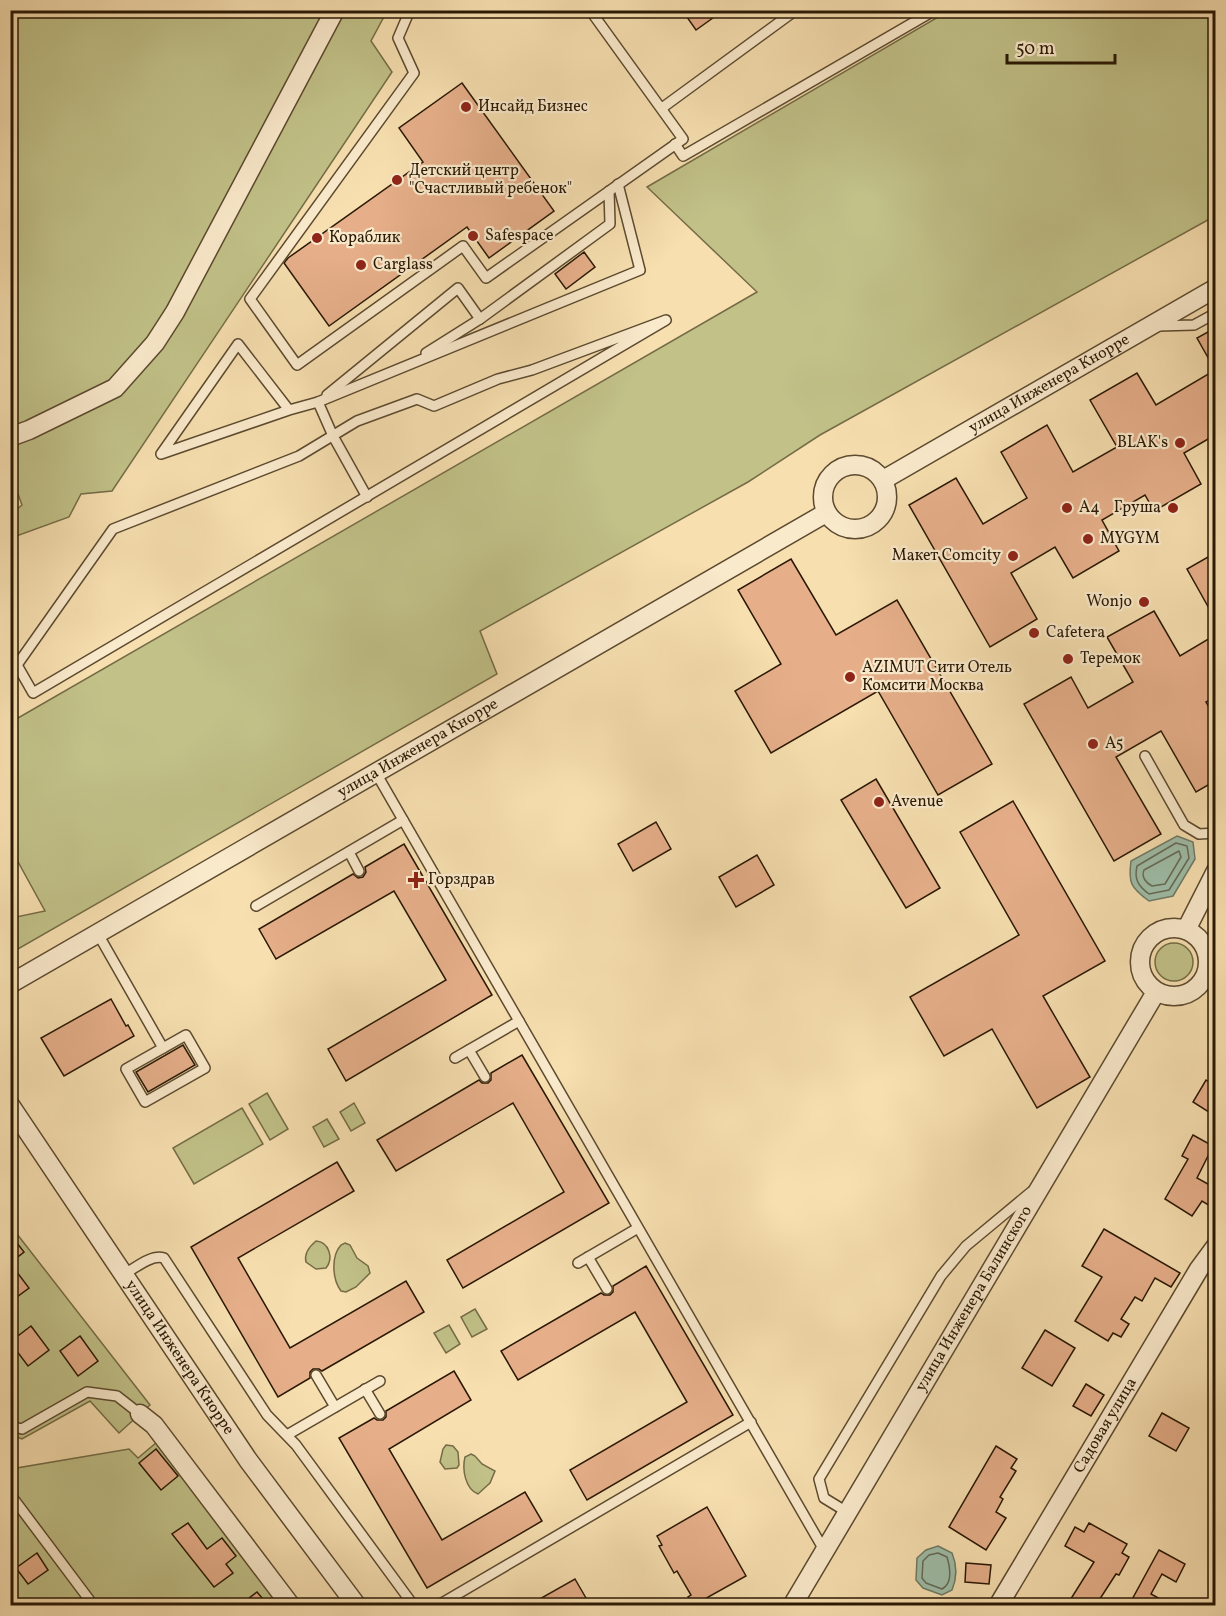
<svg xmlns="http://www.w3.org/2000/svg" width="1226" height="1616" viewBox="0 0 1226 1616" font-family="Vollkorn,serif">
  <rect width="100%" height="100%" fill="#f7dfb0"/>
  <filter id="stains"><feTurbulence type="fractalNoise" baseFrequency=".00333" numOctaves="4"/><feColorMatrix values="0 0 0 0 .2 0 0 0 0 .09 0 0 0 0 .02 0 0 0 .5 -.17"/></filter>
  <radialGradient id="worn" r=".72"><stop offset=".6" stop-color="#630" stop-opacity="0"/><stop offset="1" stop-color="#630" stop-opacity=".3"/></radialGradient>
  <g fill="#c1c188" stroke="#756c46" stroke-width="1.5">
    <polygon points="950,10 1215,11 1215,216 820,435 748,482 480,631 497,674 11,953 11,918 45,911 11,849 11,722 757,292 647,187"/>
    <polygon points="11,11 387,11 371,41 392,72 112,491 81,494 69,517 11,538 11,514 22,505 18,494 11,494"/>
    <circle cx="1174" cy="962" r="19"/>
    <polygon points="267,1093 288,1129 270,1140 249,1104"/>
    <polygon points="354,1103 365,1123 351,1131 340,1112"/>
    <polygon points="242,1108 263,1144 194,1184 173,1148"/>
    <polygon points="327,1119 339,1139 324,1147 313,1127"/>
    <polygon points="10,1225 150,1405 119,1433 90,1401 22,1439 11,1435"/>
    <path d="M316 1241C329 1242 334 1258 326 1268L316 1269 306 1262C304 1254 310 1246 316 1241Z"/>
    <path d="M345 1243 350 1245 357 1258 368 1266 370 1273 356 1287 346 1292 341 1291C332 1279 331 1256 341 1245Z"/>
    <polygon points="475,1309 487,1329 472,1337 461,1317"/>
    <polygon points="449,1325 460,1344 446,1353 434,1333"/>
    <polygon points="157,1442 280,1606 11,1606 11,1469 129,1449 138,1458"/>
    <polygon points="446,1445 453,1446 458,1452 459,1465 457,1468 445,1469 440,1462 443,1449"/>
    <path d="M471 1454 475 1456 482 1464 495 1471 490 1483 478 1494C465 1489 462 1469 465 1457Z"/>
  </g>
  <g fill="#9ebda8" stroke="#6f7b66" stroke-width="1.5">
    <path d="M1177 836 1193 842 1195 859 1173 896 1149 901C1131 888 1128 883 1131 861Z"/>
    <path d="M938 1546 952 1553C957 1565 957 1578 952 1590L942 1595 923 1588 916 1580 917 1558 926 1550Z"/>
  </g>
  <g fill="none" stroke-linecap="round" stroke-linejoin="round">
    <g stroke="#646a56" stroke-width="1.5">
      <path d="M1176 843 1187 846 1189 858 1169 890 1149 894C1138 886 1134 879 1137 866Z"/>
      <path d="M1179 851 1181 857 1165 884 1152 886C1146 883 1141 877 1144 870Z"/>
      <path d="M938 1553 947 1557C950 1567 953 1583 942 1589L926 1583 922 1578 923 1561 929 1555Z"/>
    </g>
  </g>
  <g fill="#e6af8a" stroke="#291804" stroke-width="1.5">
    <polygon points="682,10 724,10 696,30"/>
    <polygon points="462,83 554,211 489,258 467,227 329,326 284,263 288,258 423,162 399,128"/>
    <polygon points="584,252 595,267 566,289 555,274"/>
    <polygon points="1215,328 1215,370 1197,338"/>
    <polygon points="1215,370 1215,435 1184,453 1201,484 1154,511 1145,495 1102,520 1119,551 1073,578 1055,547 1011,573 1037,619 990,647 909,505 956,478 983,524 1027,498 1001,452 1047,425 1073,472 1117,447 1090,400 1137,373 1156,405"/>
    <polygon points="1215,553 1215,619 1187,569"/>
    <polygon points="791,559 836,635 897,600 992,764 938,795 878,691 771,753 735,691 781,664 738,590"/>
    <polygon points="1154,611 1180,656 1215,635 1215,697 1206,702 1215,718 1215,781 1196,792 1161,731 1116,757 1161,834 1114,861 1024,704 1071,677 1088,708 1133,682 1107,637"/>
    <polygon points="876,779 940,888 906,908 841,800"/>
    <polygon points="1013,801 1105,961 1043,996 1090,1077 1037,1108 992,1029 944,1056 910,997 1019,935 960,832"/>
    <polygon points="656,822 671,849 633,871 618,844"/>
    <polygon points="404,844 492,995 346,1081 328,1049 446,980 394,891 276,959 259,929 353,874 358,878 363,877 366,872 365,867"/>
    <polygon points="757,855 774,885 736,907 719,877"/>
    <polygon points="111,999 126,1026 128,1025 134,1036 64,1076 41,1038"/>
    <polygon points="183,1045 195,1065 148,1092 136,1072"/>
    <polygon points="522,1055 609,1203 463,1288 447,1260 564,1192 513,1103 396,1171 377,1140 479,1080 482,1083 488,1083 491,1080 491,1073"/>
    <polygon points="1206,1080 1215,1086 1215,1116 1193,1102"/>
    <polygon points="1193,1135 1213,1146 1197,1178 1215,1188 1215,1209 1202,1201 1192,1216 1165,1199 1188,1159 1182,1156"/>
    <polygon points="337,1162 354,1191 238,1258 290,1348 406,1281 424,1312 322,1371 319,1369 313,1369 310,1372 310,1378 278,1397 191,1247"/>
    <polygon points="1104,1229 1180,1273 1171,1287 1155,1278 1142,1301 1135,1297 1121,1319 1129,1324 1121,1337 1113,1333 1108,1341 1075,1321 1102,1277 1082,1266"/>
    <polygon points="10,1234 24,1252 10,1263"/>
    <polygon points="10,1263 29,1288 10,1302"/>
    <polygon points="646,1266 733,1415 587,1500 570,1470 687,1402 635,1312 518,1380 501,1351 601,1293 604,1295 610,1295 613,1292 613,1286"/>
    <polygon points="31,1326 49,1350 28,1366 10,1342"/>
    <polygon points="1045,1330 1075,1348 1052,1386 1022,1368"/>
    <polygon points="80,1336 98,1361 78,1376 60,1351"/>
    <polygon points="454,1371 471,1400 389,1449 442,1540 525,1492 542,1521 427,1588 339,1438 374,1418 377,1420 383,1420 386,1417 386,1411"/>
    <polygon points="1086,1384 1104,1395 1091,1416 1073,1406"/>
    <polygon points="1162,1413 1189,1428 1176,1451 1149,1436"/>
    <polygon points="996,1446 1017,1459 1011,1468 1016,1471 1000,1497 1003,1499 996,1512 1006,1518 986,1550 949,1527"/>
    <polygon points="156,1449 178,1476 161,1490 139,1463"/>
    <polygon points="707,1507 746,1576 694,1605 688,1597 691,1595 677,1571 674,1573 659,1546 662,1545 657,1536"/>
    <polygon points="188,1523 207,1549 222,1538 236,1556 226,1564 233,1573 214,1587 172,1534"/>
    <polygon points="1089,1523 1127,1544 1122,1553 1129,1557 1119,1575 1116,1574 1096,1605 1067,1605 1094,1562 1065,1546 1075,1527 1084,1532"/>
    <polygon points="1159,1550 1185,1564 1176,1582 1162,1574 1151,1594 1171,1605 1129,1605"/>
    <polygon points="37,1553 48,1570 28,1584 16,1568"/>
    <polygon points="966,1563 991,1565 989,1584 965,1582"/>
    <polygon points="575,1579 590,1605 529,1605"/>
    <polygon points="257,1592 268,1605 240,1605"/>
  </g>
  <g fill="none" stroke-linecap="round" stroke-linejoin="round">
    <defs>
      <g id="lane">
        <polyline points="410,10 398,38 414,73 250,299 297,365 463,246 486,278 683,139 590,10"/>
        <polyline points="662,108 796,10"/>
        <polyline points="675,144 683,156 935,10"/>
        <polygon points="666,320 33,693 17,665 113,529 299,456 357,421 417,399 434,406 498,379 532,370"/>
        <polyline points="1158,326 1194,325 1216,313"/>
        <polyline points="426,353 480,319"/>
        <polyline points="327,395 458,288 480,319 610,224 609,191"/>
        <polyline points="318,402 640,270 618,184"/>
        <polyline points="289,410 238,344 161,454 289,410 318,402 333,436 367,497"/>
        <polyline points="1145,756 1184,825 1199,834 1216,833"/>
        <polyline points="376,773 824,1550"/>
        <polyline points="349,852 359,871"/>
        <polyline points="256,906 403,820"/>
        <polyline points="98,934 163,1048"/>
        <polygon points="186,1035 205,1068 145,1102 126,1069"/>
        <polyline points="469,1050 485,1077"/>
        <polyline points="455,1058 519,1021"/>
        <polyline points="588,1257 607,1289"/>
        <polyline points="578,1263 638,1228"/>
        <path d="M123 1275C134 1269 151 1254 164 1258L267 1415 296 1445 414 1606"/>
        <polyline points="316,1375 335,1407"/>
        <polyline points="365,1389 380,1414"/>
        <polyline points="10,1426 22,1429 87,1392 117,1396 140,1414"/>
        <polyline points="287,1435 380,1381"/>
        <polyline points="10,1494 94,1606"/>
        <polyline points="847,1512 824,1498 819,1479 941,1276 966,1246 1031,1192"/>
        <polyline points="437,1606 751,1422"/>
      </g>
      <g id="street">
        <polyline points="10,437 29,430 115,388 155,343 175,312 335,10"/>
        <circle cx="855" cy="497" r="32"/>
        <path id="s1" d="M883 480 1216 288"/>
        <circle cx="1174" cy="962" r="34"/>
        <polyline points="1186,930 1216,871"/>
        <path id="s2" d="M10 984 826 513"/>
        <path id="s3" d="M10 1105 248 1460 357 1606"/>
        <polyline points="140,1414 154,1425 291,1606"/>
        <path id="s4" d="M792 1606 1156 992"/>
        <path id="s5" d="M998 1606 1199 1269 1216 1246"/>
      </g>
    </defs>
    <use href="#lane" stroke="#5c4a2f" stroke-width="12"/>
    <use href="#street" stroke="#5c4a2f" stroke-width="21"/>
    <use href="#lane" stroke="#faeacc" stroke-width="9"/>
    <use href="#street" stroke="#faeacc" stroke-width="18"/>
  </g>
  <g fill="#8f2418" stroke="#faeacc" stroke-width="2">
    <circle cx="466" cy="107" r="6"/>
    <circle cx="397" cy="180" r="6"/>
    <circle cx="473" cy="236" r="6"/>
    <circle cx="317" cy="238" r="6"/>
    <circle cx="361" cy="265" r="6"/>
    <circle cx="1180" cy="443" r="6"/>
    <circle cx="1067" cy="508" r="6"/>
    <circle cx="1173" cy="508" r="6"/>
    <circle cx="1088" cy="539" r="6"/>
    <circle cx="1013" cy="556" r="6"/>
    <circle cx="1144" cy="602" r="6"/>
    <circle cx="1034" cy="633" r="6"/>
    <circle cx="1068" cy="659" r="6"/>
    <circle cx="850" cy="677" r="6"/>
    <circle cx="1093" cy="744" r="6"/>
    <circle cx="879" cy="802" r="6"/>
    <path d="M413 871h6v6h6v6h-6v6h-6v-6h-6v-6h6z"/>
  </g>
  <g text-anchor="middle" dominant-baseline="central" stroke-width="4.5" stroke-linejoin="round" paint-order="stroke">
    <g font-size="16" fill="#291804" stroke="#faeacc" text-anchor="start">
      <text x="478" y="107">Инсайд Бизнес</text>
      <text x="409" y="171">Детский центр<tspan x="409" dy="18">"Счастливый ребенок"</tspan></text>
      <text x="485" y="236">Safespace</text>
      <text x="329" y="238">Кораблик</text>
      <text x="373" y="265">Carglass</text>
      <text x="1168" y="443" text-anchor="end">BLAK's</text>
      <text x="1079" y="508">А4</text>
      <text x="1161" y="508" text-anchor="end">Груша</text>
      <text x="1100" y="539">MYGYM</text>
      <text x="1001" y="556" text-anchor="end">Макет Comcity</text>
      <text x="1132" y="602" text-anchor="end">Wonjo</text>
      <text x="1046" y="633">Cafetera</text>
      <text x="1080" y="659">Теремок</text>
      <text x="862" y="668">AZIMUT Сити Отель<tspan x="862" dy="18">Комсити Москва</tspan></text>
      <text x="1105" y="744">А5</text>
      <text x="891" y="802">Avenue</text>
      <text x="428" y="880">Горздрав</text>
    </g>
    <g font-size="16" fill="#291804" stroke="#faeacc">
      <text stroke="none"><textPath href="#s1" startOffset="192">улица Инженера Кнорре</textPath></text>
      <text stroke="none"><textPath href="#s2" startOffset="471">улица Инженера Кнорре</textPath></text>
      <text stroke="none"><textPath href="#s4" startOffset="357">улица Инженера Балинского</textPath></text>
      <text stroke="none"><textPath href="#s3" startOffset="304">улица Инженера Кнорре</textPath></text>
      <text stroke="none"><textPath href="#s5" startOffset="210">Садовая улица</textPath></text>
    </g>
  </g>
  <rect width="1226" height="1616" fill="none" stroke="#f7dfb0" stroke-width="36"/>
  <rect x="12" y="12" width="1202" height="1592" fill="none" stroke="#291804" stroke-width="3"/>
  <rect x="18" y="18" width="1190" height="1580" fill="none" stroke="#291804" stroke-width="1.5"/>
  <path d="M1007 54v9h108v-9" fill="none" stroke="#291804" stroke-width="3"/>
  <text x="1016" y="54" font-size="18" fill="#291804" stroke="#faeacc" stroke-width="4.5" paint-order="stroke">50 m</text>
  <rect width="100%" height="100%" filter="url(#stains)"/>
  <rect width="100%" height="100%" fill="url(#worn)"/>
</svg>
